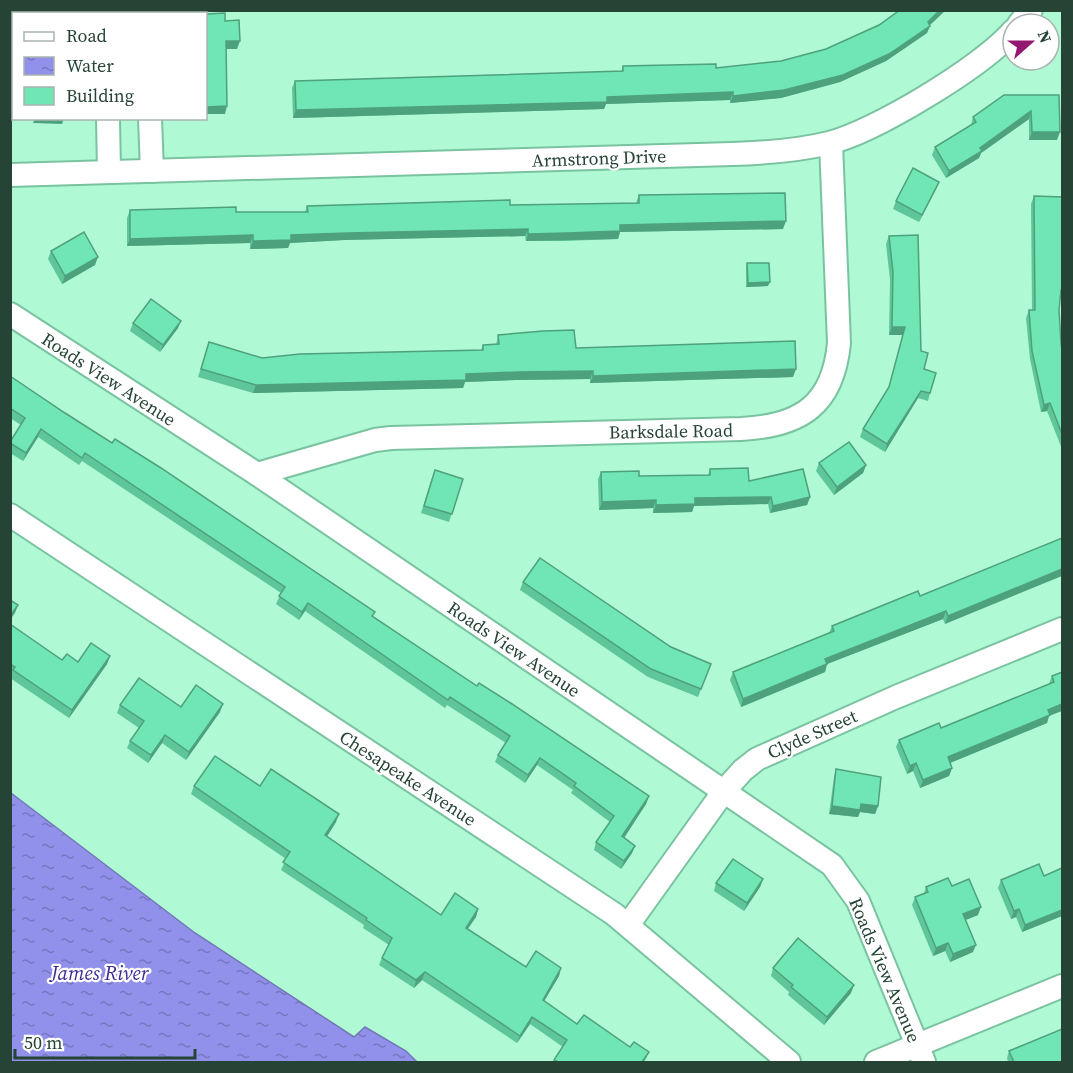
<svg xmlns="http://www.w3.org/2000/svg" width="1073" height="1073" viewBox="0 0 1073 1073" font-family="'Source Serif 4',serif">
  <defs>
    <pattern id="water-ripples" width="26" height="14" patternUnits="userSpaceOnUse" patternTransform="scale(1.5)"><rect width="26" height="14" fill="#9190eb"/><path d="M2 4q2-2 4 0t4 0M15 11q2-2 4 0t4 0" fill="none" stroke="#7677bf"/></pattern>
  </defs>
  <rect width="100%" height="100%" fill="#aff9d5"/>
  <polygon fill="url(#water-ripples)" stroke="#7179b5" stroke-width="1.5" points="11,793 195,933 354,1037 365,1027 406,1051 417,1062 11,1062"/>
  <g fill="none" stroke-linecap="round" stroke-linejoin="round">
    <defs>
      <g id="minor">
        <polyline points="1019,24 1031,10"/>
        <polyline points="108,118 109,172"/>
        <polyline points="150,118 152,171"/>
        <path d="M10 175 732 154C764 153 797 151 829 143 874 132 982 67 1013 31"/>
        <polyline points="10,314 257,474 832,865 858,901 924,1062"/>
        <path d="M257 474 375 440 391 438 741 429C801 426 833 405 839 343L831 143"/>
        <polyline points="10,515 614,914 789,1062"/>
        <polyline points="628,925 724,791 743,770 757,759 896,697 1062,629"/>
        <polyline points="876,1062 1062,986"/>
      </g>
    </defs>
    <use href="#minor" stroke="#7ac3a0" stroke-width="26"/>
    <use href="#minor" stroke="#fff" stroke-width="22"/>
  </g>
  <g fill="#5fc69a">
    <polygon points="930,25 927,33 886,61 840,82 781,98 730,103 730,100 606,104 604,109 293,118 292,88 295,81 621,72 623,66 716,68 781,61"/>
    <polygon points="1059,95 1057,140 1029,140 1029,119 981,153 979,158 946,178 932,155 935,147 971,125 973,117"/>
    <polygon points="939,182 936,189 919,222 893,209 896,201"/>
    <polygon points="639,195 783,229 620,232 618,239 564,241 526,241 525,236 344,240 290,243 288,248 250,249 250,243 127,246 127,218 130,210 236,212 305,212 307,206 510,205 636,203"/>
    <polygon points="1034,196 1061,298 1060,298 1059,310 1061,343 1062,350 1062,449 1047,411 1041,412 1030,359 1026,318 1029,310 1032,310 1031,204"/>
    <polygon points="889,236 921,351 930,393 928,401 918,398 885,452 860,437 863,429 888,389 903,335 889,335 890,280 886,244"/>
    <polygon points="51,251 95,265 62,284 48,259"/>
    <polygon points="747,263 768,286 746,287 746,267"/>
    <polygon points="133,323 178,328 160,352 130,331"/>
    <polygon points="498,335 576,348 793,377 590,383 590,379 516,380 465,382 463,388 253,393 198,377 209,342 262,358 481,350 483,345 496,345"/>
    <polygon points="10,376 65,413 375,612 373,616 477,686 649,796 646,804 624,838 635,846 632,853 621,869 594,850 596,842 610,822 571,793 573,790 537,765 525,783 495,762 498,755 506,743 447,705 445,708 305,611 299,620 276,604 281,593 82,461 79,465 38,437 23,461 10,453 10,442 21,425 10,418"/>
    <polygon points="819,463 866,465 863,473 834,495 816,471"/>
    <polygon points="710,469 749,481 810,497 807,505 770,513 768,504 694,506 692,512 653,513 653,508 599,510 598,479 601,472 639,476 708,475"/>
    <polygon points="432,478 463,479 449,522 421,513"/>
    <polygon points="1062,538 945,624 943,619 827,664 825,672 741,707 730,680 733,672 829,633 832,626 920,596"/>
    <polygon points="523,582 711,664 698,697 648,677 520,590"/>
    <polygon points="10,624 62,660 78,662 110,656 107,664 69,718 10,678"/>
    <polygon points="1062,672 1047,723 950,763 952,768 949,776 920,788 913,771 907,774 896,747 899,740 941,728 1049,684 1052,676"/>
    <polygon points="120,705 181,707 220,712 186,760 162,743 148,763 127,748 130,741 139,728 117,713"/>
    <polygon points="836,769 878,806 875,814 860,812 858,817 829,814 834,777"/>
    <polygon points="194,786 260,786 336,822 327,836 441,915 478,909 476,917 468,929 526,967 561,968 559,976 544,1001 577,1024 630,1047 649,1052 646,1059 644,1062 553,1062 563,1047 530,1024 517,1043 422,980 414,988 379,965 382,958 389,945 363,928 364,925 281,870 286,859 191,794"/>
    <polygon points="1062,868 1062,916 1022,932 1016,917 1011,919 998,888 1001,880 1044,876"/>
    <polygon points="763,879 760,887 744,911 714,891 716,883"/>
    <polygon points="952,886 978,915 966,920 973,952 950,962 945,951 933,956 912,905 915,897 924,893 926,887"/>
    <polygon points="773,968 851,993 824,1025 788,995 789,992 771,976"/>
    <polygon points="1009,1051 1062,1062 1008,1062 1007,1058"/>
  </g>
  <g fill="#4ea17d">
    <polygon points="940,10 946,10 928,27 930,26 927,33 886,61 840,82 781,98 730,103 733,96 928,22"/>
    <polygon points="226,41 240,41 237,49 223,49"/>
    <polygon points="733,92 730,100 606,104 604,109 293,118 296,110"/>
    <polygon points="227,106 225,114 206,114 206,107"/>
    <polygon points="1031,111 1029,119 981,153 979,158 946,178 949,171"/>
    <polygon points="35,118 64,118 62,124 33,123"/>
    <polygon points="1032,132 1060,132 1057,140 1029,140"/>
    <polygon points="939,182 936,189 919,222 922,215"/>
    <polygon points="786,221 783,229 620,232 618,239 526,241 528,234 620,225"/>
    <polygon points="528,229 525,236 344,240 290,243 288,248 250,249 253,241 291,235 347,233"/>
    <polygon points="253,235 250,243 127,246 130,239"/>
    <polygon points="98,257 95,265 62,284 65,276"/>
    <polygon points="770,282 768,286 746,287 748,283"/>
    <polygon points="1061,290 1062,290 1061,298 1058,298"/>
    <polygon points="181,321 178,328 160,352 163,345"/>
    <polygon points="892,327 905,327 903,335 889,335"/>
    <polygon points="796,369 793,377 590,383 593,376"/>
    <polygon points="593,371 590,379 516,380 465,382 463,388 253,393 256,385 466,374 519,372"/>
    <polygon points="921,391 918,398 885,452 887,444"/>
    <polygon points="1050,403 1047,411 1041,412 1044,405"/>
    <polygon points="41,429 38,437 23,461 26,453"/>
    <polygon points="866,465 863,473 834,495 837,487"/>
    <polygon points="771,497 768,504 694,506 692,512 653,513 656,505 695,498"/>
    <polygon points="810,497 807,505 770,513 773,506"/>
    <polygon points="656,500 653,508 599,510 602,502"/>
    <polygon points="1062,569 1062,576 945,624 948,616"/>
    <polygon points="308,603 305,611 299,620 302,612"/>
    <polygon points="18,605 15,613 10,620 10,616"/>
    <polygon points="946,611 943,619 822,666 825,659"/>
    <polygon points="110,656 107,664 69,718 72,710"/>
    <polygon points="827,664 825,672 741,707 743,699"/>
    <polygon points="223,704 220,712 186,760 189,752"/>
    <polygon points="1062,704 1062,711 1049,716 1047,723 945,765 948,757"/>
    <polygon points="165,735 162,743 148,763 151,755"/>
    <polygon points="540,758 537,765 525,783 528,775"/>
    <polygon points="916,763 913,771 907,774 910,766"/>
    <polygon points="952,768 949,776 920,788 923,780"/>
    <polygon points="649,796 646,804 620,844 622,836"/>
    <polygon points="861,804 878,806 875,814 860,812 858,817 829,814 832,806"/>
    <polygon points="339,814 336,822 323,843 325,835"/>
    <polygon points="635,846 632,853 621,869 624,861"/>
    <polygon points="763,879 760,887 744,911 747,903"/>
    <polygon points="981,907 978,915 960,922 963,914"/>
    <polygon points="478,909 476,917 463,935 466,928"/>
    <polygon points="1019,909 1016,917 1011,919 1014,911"/>
    <polygon points="1062,910 1062,916 1022,932 1025,925"/>
    <polygon points="948,943 945,951 933,956 936,948"/>
    <polygon points="976,945 973,952 950,962 953,954"/>
    <polygon points="561,968 559,976 540,1008 543,1000"/>
    <polygon points="425,972 422,980 414,988 416,980"/>
    <polygon points="854,985 851,993 824,1025 827,1017"/>
    <polygon points="532,1017 530,1024 517,1043 520,1036"/>
  </g>
  <g fill="#6fe6b3" stroke="#4ea17d" stroke-width="1.5">
    <polygon points="900,10 940,10 928,22 930,26 889,54 843,75 784,90 733,96 733,92 607,97 607,102 296,110 295,81 623,71 623,66 716,64 716,68 781,61 826,49 879,25"/>
    <polygon points="225,13 225,21 239,20 240,41 226,41 227,106 206,107 206,14"/>
    <polygon points="1004,95 1059,95 1060,132 1032,132 1031,111 980,148 982,151 949,171 935,147 976,122 973,117"/>
    <polygon points="913,168 939,182 922,215 896,201"/>
    <polygon points="785,193 786,221 620,225 620,231 567,233 528,234 528,229 347,233 291,235 291,240 253,241 253,235 130,239 130,210 236,207 236,212 308,212 307,206 510,200 510,205 639,203 639,195"/>
    <polygon points="1034,196 1062,197 1062,290 1061,290 1059,310 1061,343 1062,350 1062,434 1050,403 1044,405 1032,351 1029,310 1035,310"/>
    <polygon points="84,232 98,257 65,276 51,251"/>
    <polygon points="918,235 921,351 928,353 924,369 936,373 930,393 921,391 887,444 863,429 889,387 905,327 892,327 893,272 889,236"/>
    <polygon points="747,263 769,263 770,282 748,283"/>
    <polygon points="151,299 181,321 163,345 133,323"/>
    <polygon points="574,330 576,348 795,341 796,369 593,376 593,371 519,372 466,374 466,380 256,385 201,369 209,342 262,358 300,354 483,350 483,345 499,344 498,335 543,331"/>
    <polygon points="10,376 65,413 112,443 115,439 161,468 375,612 372,616 477,686 479,683 512,704 649,796 622,836 635,846 624,861 596,842 614,816 574,786 576,783 540,758 528,775 498,755 510,736 450,697 448,700 308,603 302,612 279,596 285,587 85,453 82,458 41,429 26,453 10,443 10,442 25,418 10,408"/>
    <polygon points="849,442 866,465 837,487 819,463"/>
    <polygon points="748,468 749,481 803,469 810,497 773,506 771,497 695,498 695,504 656,505 656,500 602,502 601,472 639,471 639,476 710,475 710,469"/>
    <polygon points="435,470 463,479 452,514 424,506"/>
    <polygon points="1062,538 1062,569 948,616 946,611 825,659 827,664 743,699 733,672 834,631 832,626 918,591 920,596"/>
    <polygon points="540,558 671,647 711,664 701,689 651,669 523,582"/>
    <polygon points="10,600 18,605 10,616"/>
    <polygon points="10,624 62,660 67,654 78,662 91,643 110,656 72,710 13,670 15,667 10,664"/>
    <polygon points="1062,672 1062,704 1048,710 1050,715 948,757 952,768 923,780 916,763 910,766 899,740 939,723 941,728 1054,682 1052,676"/>
    <polygon points="139,678 181,707 196,685 223,704 189,752 165,735 151,755 130,741 144,721 120,705"/>
    <polygon points="215,756 260,786 271,769 339,814 325,835 441,915 455,893 478,909 466,928 526,967 536,951 561,968 543,1000 577,1024 584,1015 630,1047 634,1042 649,1052 642,1062 558,1062 554,1060 567,1040 532,1017 520,1036 425,972 416,980 382,958 392,938 366,920 367,918 283,862 290,852 194,786"/>
    <polygon points="836,769 881,777 878,806 861,804 860,810 832,806"/>
    <polygon points="733,859 763,879 747,903 716,883"/>
    <polygon points="1039,864 1044,876 1062,868 1062,910 1025,925 1019,909 1014,911 1001,880"/>
    <polygon points="948,878 952,886 969,879 981,907 963,914 976,945 953,954 948,943 936,948 915,897 928,892 926,887"/>
    <polygon points="798,938 854,985 827,1017 791,987 793,985 773,968"/>
    <polygon points="1062,1029 1062,1062 1014,1062 1009,1051"/>
  </g>
  <g text-anchor="middle" dominant-baseline="central" stroke-width="4.5" stroke-linejoin="round" paint-order="stroke">
    <g font-size="18" fill="#264436" stroke="#fff">
      <text transform="translate(599 158) rotate(-2)">Armstrong Drive</text>
      <text transform="translate(109 379) rotate(33)">Roads View Avenue</text>
      <text transform="translate(671 431) rotate(-1)">Barksdale Road</text>
      <text transform="translate(514 649) rotate(34)">Roads View Avenue</text>
      <text transform="translate(812 734) rotate(-24)">Clyde Street</text>
      <text transform="translate(408 778) rotate(33)">Chesapeake Avenue</text>
      <text transform="translate(885 970) rotate(67)">Roads View Avenue</text>
    </g>
    <g font-size="20" font-style="italic" fill="#3d2c94" stroke="#fff">
      <text x="100" y="973">James River</text>
    </g>
  </g>
  <rect width="1073" height="1073" fill="none" stroke="#264436" stroke-width="24"/>
  <rect x="12" y="12" width="195" height="108" fill="#ffffff" stroke="#a8b4af" stroke-width="1.5"/>
  <rect x="24" y="32" width="30" height="9" fill="#ffffff" stroke="#a8b4af" stroke-width="1.5"/>
  <text x="66" y="42" font-size="18" fill="#264436">Road</text>
  <rect x="24" y="57" width="30" height="18" fill="url(#water-ripples)" stroke="#a8b4af" stroke-width="1.5"/>
  <text x="66" y="72" font-size="18" fill="#264436">Water</text>
  <rect x="24" y="87" width="30" height="18" fill="#6fe6b3" stroke="#a8b4af" stroke-width="1.5"/>
  <text x="66" y="102" font-size="18" fill="#264436">Building</text>
  <g transform="translate(1031 42) rotate(69)"><circle r="28" fill="#ffffff" stroke="#a8b4af" stroke-width="1.5"/>
  <path d="M0-4.5L10 22L0 15L-10 22Z" fill="#941771"/>
  <text y="-9" font-size="16" font-weight="bold" text-anchor="middle" fill="#264436">N</text>
  </g>
  <path d="M15 1049v9h180v-9" fill="none" stroke="#264436" stroke-width="3"/>
  <text x="24" y="1049" font-size="18" fill="#264436" stroke="#ffffff" stroke-width="4.5" paint-order="stroke">50 m</text>
</svg>
